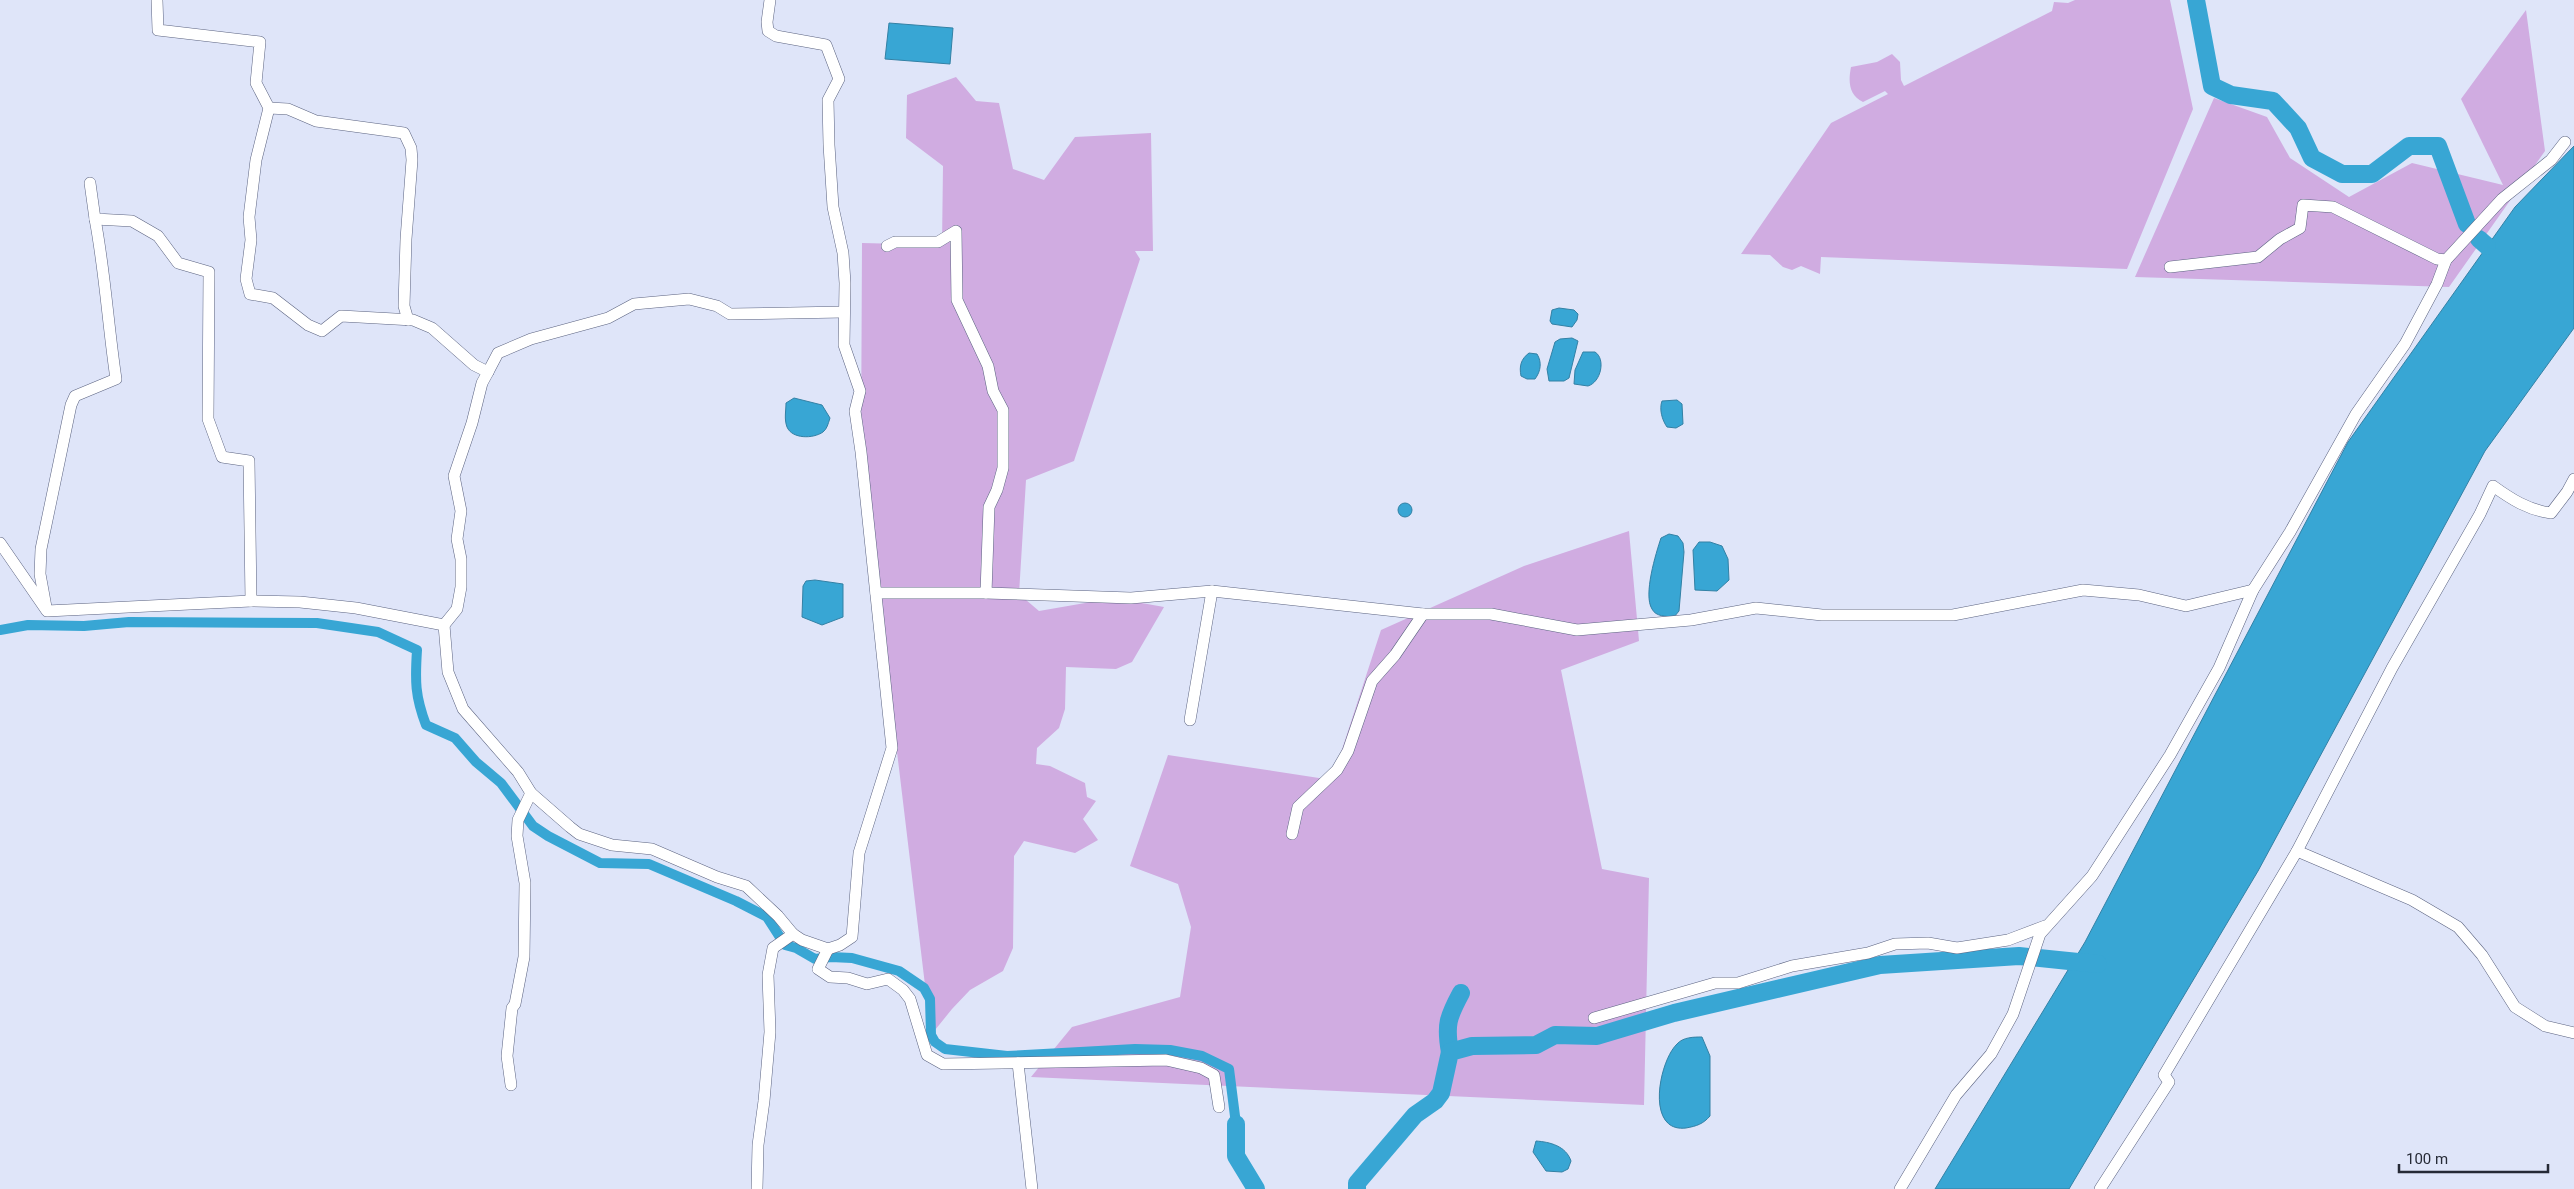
<svg xmlns="http://www.w3.org/2000/svg" width="2574" height="1189" viewBox="0 0 2574 1189" font-family="Roboto,sans-serif">
  <rect width="100%" height="100%" fill="#dfe5f9"/>
  <g fill="#d0ace1">
    <path d="M2075 0H2170L2193 109 2127 269 1821 257 1820 274 1801 266 1792 270 1783 267 1770 255 1741 254 1831 123 1888 94 1885 91 1863 102C1849 95 1848 82 1851 67L1877 62 1892 54 1900 62 1901 80 1904 86 2052 11 2054 2 2068 3Z"/>
    <polygon points="2526,10 2545,151 2449,287 2135,277 2214,98 2267,117 2290,158 2349,197 2412,163 2503,185 2461,99"/>
    <polygon points="956,77 976,101 999,103 1013,169 1044,180 1075,137 1151,133 1153,251 1135,251 1140,259 1074,461 1026,480 1019,594 1039,611 1114,598 1164,607 1132,662 1116,669 1066,667 1065,709 1059,728 1037,748 1036,764 1050,766 1085,783 1087,797 1096,801 1083,819 1098,840 1075,853 1024,841 1014,856 1013,948 1003,971 970,990 952,1009 931,1035 861,452 862,243 942,245 943,166 906,138 907,95"/>
    <polygon points="1629,531 1639,641 1561,670 1602,869 1649,878 1644,1105 1031,1077 1072,1027 1180,997 1191,927 1178,884 1130,866 1168,755 1332,780 1381,630 1524,566"/>
  </g>
  <g fill="#38a6d4" stroke="#3381a5">
    <polygon points="889,23 953,28 950,64 885,59"/>
    <polygon points="2574,146 2574,328 2485,451 2258,871 2069,1189 1935,1189 2085,942 2348,442 2515,207"/>
    <polygon points="1559,308 1574,310 1578,314 1577,320 1572,327 1552,324 1550,321 1552,310"/>
    <polygon points="1572,338 1578,341 1569,378 1564,381 1549,381 1547,369 1555,342 1560,339"/>
    <path d="M1583 352H1595C1606 359 1601 382 1588 386L1574 384 1575 370Z"/>
    <path d="M1529 353 1537 354C1542 362 1541 371 1535 379H1527L1521 376C1519 366 1521 359 1529 353Z"/>
    <path d="M794 398 822 405 830 418C828 424 827 429 823 432 813 439 792 439 787 427 784 419 786 411 786 403Z"/>
    <path d="M1677 400 1682 404 1683 424 1676 428 1667 427C1662 420 1659 409 1662 401Z"/>
    <circle cx="1405" cy="510" r="7"/>
    <path d="M1669 534 1678 536 1683 543 1684 552 1679 611 1674 617C1666 616 1656 617 1652 609 1643 595 1656 553 1661 538Z"/>
    <polygon points="1699,542 1710,542 1722,546 1728,559 1729,580 1717,591 1695,590 1693,550"/>
    <polygon points="815,580 843,584 843,617 822,625 802,617 803,586 806,581"/>
    <path d="M1702 1037 1710 1056V1116C1703 1124 1697 1126 1686 1128 1645 1133 1659 1061 1677 1044 1683 1037 1694 1037 1702 1037Z"/>
    <path d="M1536 1141C1550 1142 1566 1146 1571 1161L1568 1169 1562 1172 1546 1171 1533 1152Z"/>
  </g>
  <g fill="none" stroke-linecap="round" stroke-linejoin="round">
    <path stroke="#38a6d4" stroke-width="10" d="M0 630 28 625 84 626 129 622 317 623 378 632 417 650C415 681 415 696 426 725L455 738 476 762 501 783 533 826 548 836 600 863 649 864 736 901 767 917 785 945 796 948 815 959 831 957 852 958 899 971 924 988 930 999 931 1035 935 1042 945 1049 1007 1056 1135 1049 1170 1050 1202 1056 1229 1069 1236 1124"/>
    <g stroke="#38a6d4" stroke-width="18">
      <polyline points="2196,0 2212,86 2231,95 2273,101 2298,128 2312,158 2342,174 2372,174 2409,146 2438,146 2467,224"/>
      <polyline points="2479,239 2487,246"/>
      <path d="M1450 1052C1445 1025 1448 1017 1461 993"/>
      <polyline points="1236,1124 1236,1156 1256,1189"/>
      <polyline points="1357,1189 1357,1183 1415,1115 1435,1101 1441,1093 1450,1052 1472,1046 1536,1045 1555,1035 1597,1036 1674,1013 1880,965 2019,956 2098,964"/>
    </g>
    <defs>
      <g id="minor">
        <polyline points="157,0 158,30 260,42 256,83 269,108 256,160 249,217 251,240 246,279 250,294 273,298 308,325 322,331 341,316 413,320 432,328 474,365 488,372 482,383 472,423 454,476 461,511 457,539 461,559 461,587 457,609 444,625"/>
        <polyline points="269,108 288,109 316,121 404,133 411,148 412,160 406,239 404,306 408,320"/>
        <polyline points="90,183 95,219 132,221 158,236 178,263 209,272 208,419 222,457 249,461 251,601"/>
        <polyline points="887,246 895,242 938,242 956,231 957,300 988,366 993,391 1003,410 1003,468 997,490 989,507 986,593"/>
        <polyline points="2170,267 2258,257 2280,239 2300,228 2303,205 2333,207 2437,259 2446,260"/>
        <polyline points="488,372 498,353 531,339 608,318 634,304 689,299 717,306 730,314 844,312"/>
        <polyline points="0,543 47,611 251,601 300,602 356,608 444,625 448,672 463,709 518,772 531,793 570,827 579,834 612,845 652,849 717,877 746,886 778,916 793,934 802,940 828,949 840,945 852,937 859,853 892,748 861,452 855,411 860,391 844,345 845,283 843,253 833,207 829,145 828,100 839,79 826,45 776,36 768,31 767,22 770,0"/>
        <polyline points="876,593 986,593 1131,598 1212,591 1423,614 1491,614 1577,630 1691,620 1756,608 1822,615 1953,615 2083,590 2139,595 2186,606 2253,590"/>
        <path d="M46 607 40 574 41 549 71 405 75 396 116 379C108 325 105 272 95 219"/>
        <polyline points="1190,720 1212,591"/>
        <polyline points="1292,834 1298,807 1337,770 1348,751 1372,681 1395,655 1423,614"/>
        <polyline points="2297,851 2412,900 2458,927 2482,955 2515,1007 2545,1026 2574,1033"/>
        <polyline points="828,949 818,969 830,977 848,978 867,984 888,979 903,990 910,999 927,1055 943,1064 1166,1060 1201,1068 1214,1075 1219,1107"/>
        <polyline points="1594,1018 1715,983 1738,983 1792,966 1868,953 1895,944 1928,943 1957,948 2008,940 2045,926"/>
        <polyline points="1018,1063 1032,1189"/>
        <polyline points="511,1085 507,1056 512,1008 515,1004 524,957 525,883 517,836 518,820 531,793"/>
        <polyline points="757,1189 758,1145 764,1101 770,1032 768,975 773,948 793,934"/>
        <polyline points="1900,1189 1956,1095 1991,1054 2013,1014 2040,934 2092,876 2170,755 2219,668 2253,590 2290,532 2356,414 2405,344 2437,284 2446,260 2502,199 2551,160 2565,142"/>
        <path d="M2100 1189 2169 1082 2164 1075 2297 851 2392 668 2480 514 2493 486C2511 499 2528 510 2551 513L2567 492 2574 479"/>
      </g>
    </defs>
    <use href="#minor" stroke="#5b6380" stroke-width="12"/>
    <use href="#minor" stroke="#fff" stroke-width="11"/>
  </g>
  <path d="M2399 1164v8h149v-8" fill="none" stroke="#262a36" stroke-width="2.5"/>
  <text x="2406" y="1164" font-size="15" fill="#262a36" stroke="#dfe5f9" stroke-width="4" paint-order="stroke">100 m</text>
</svg>
